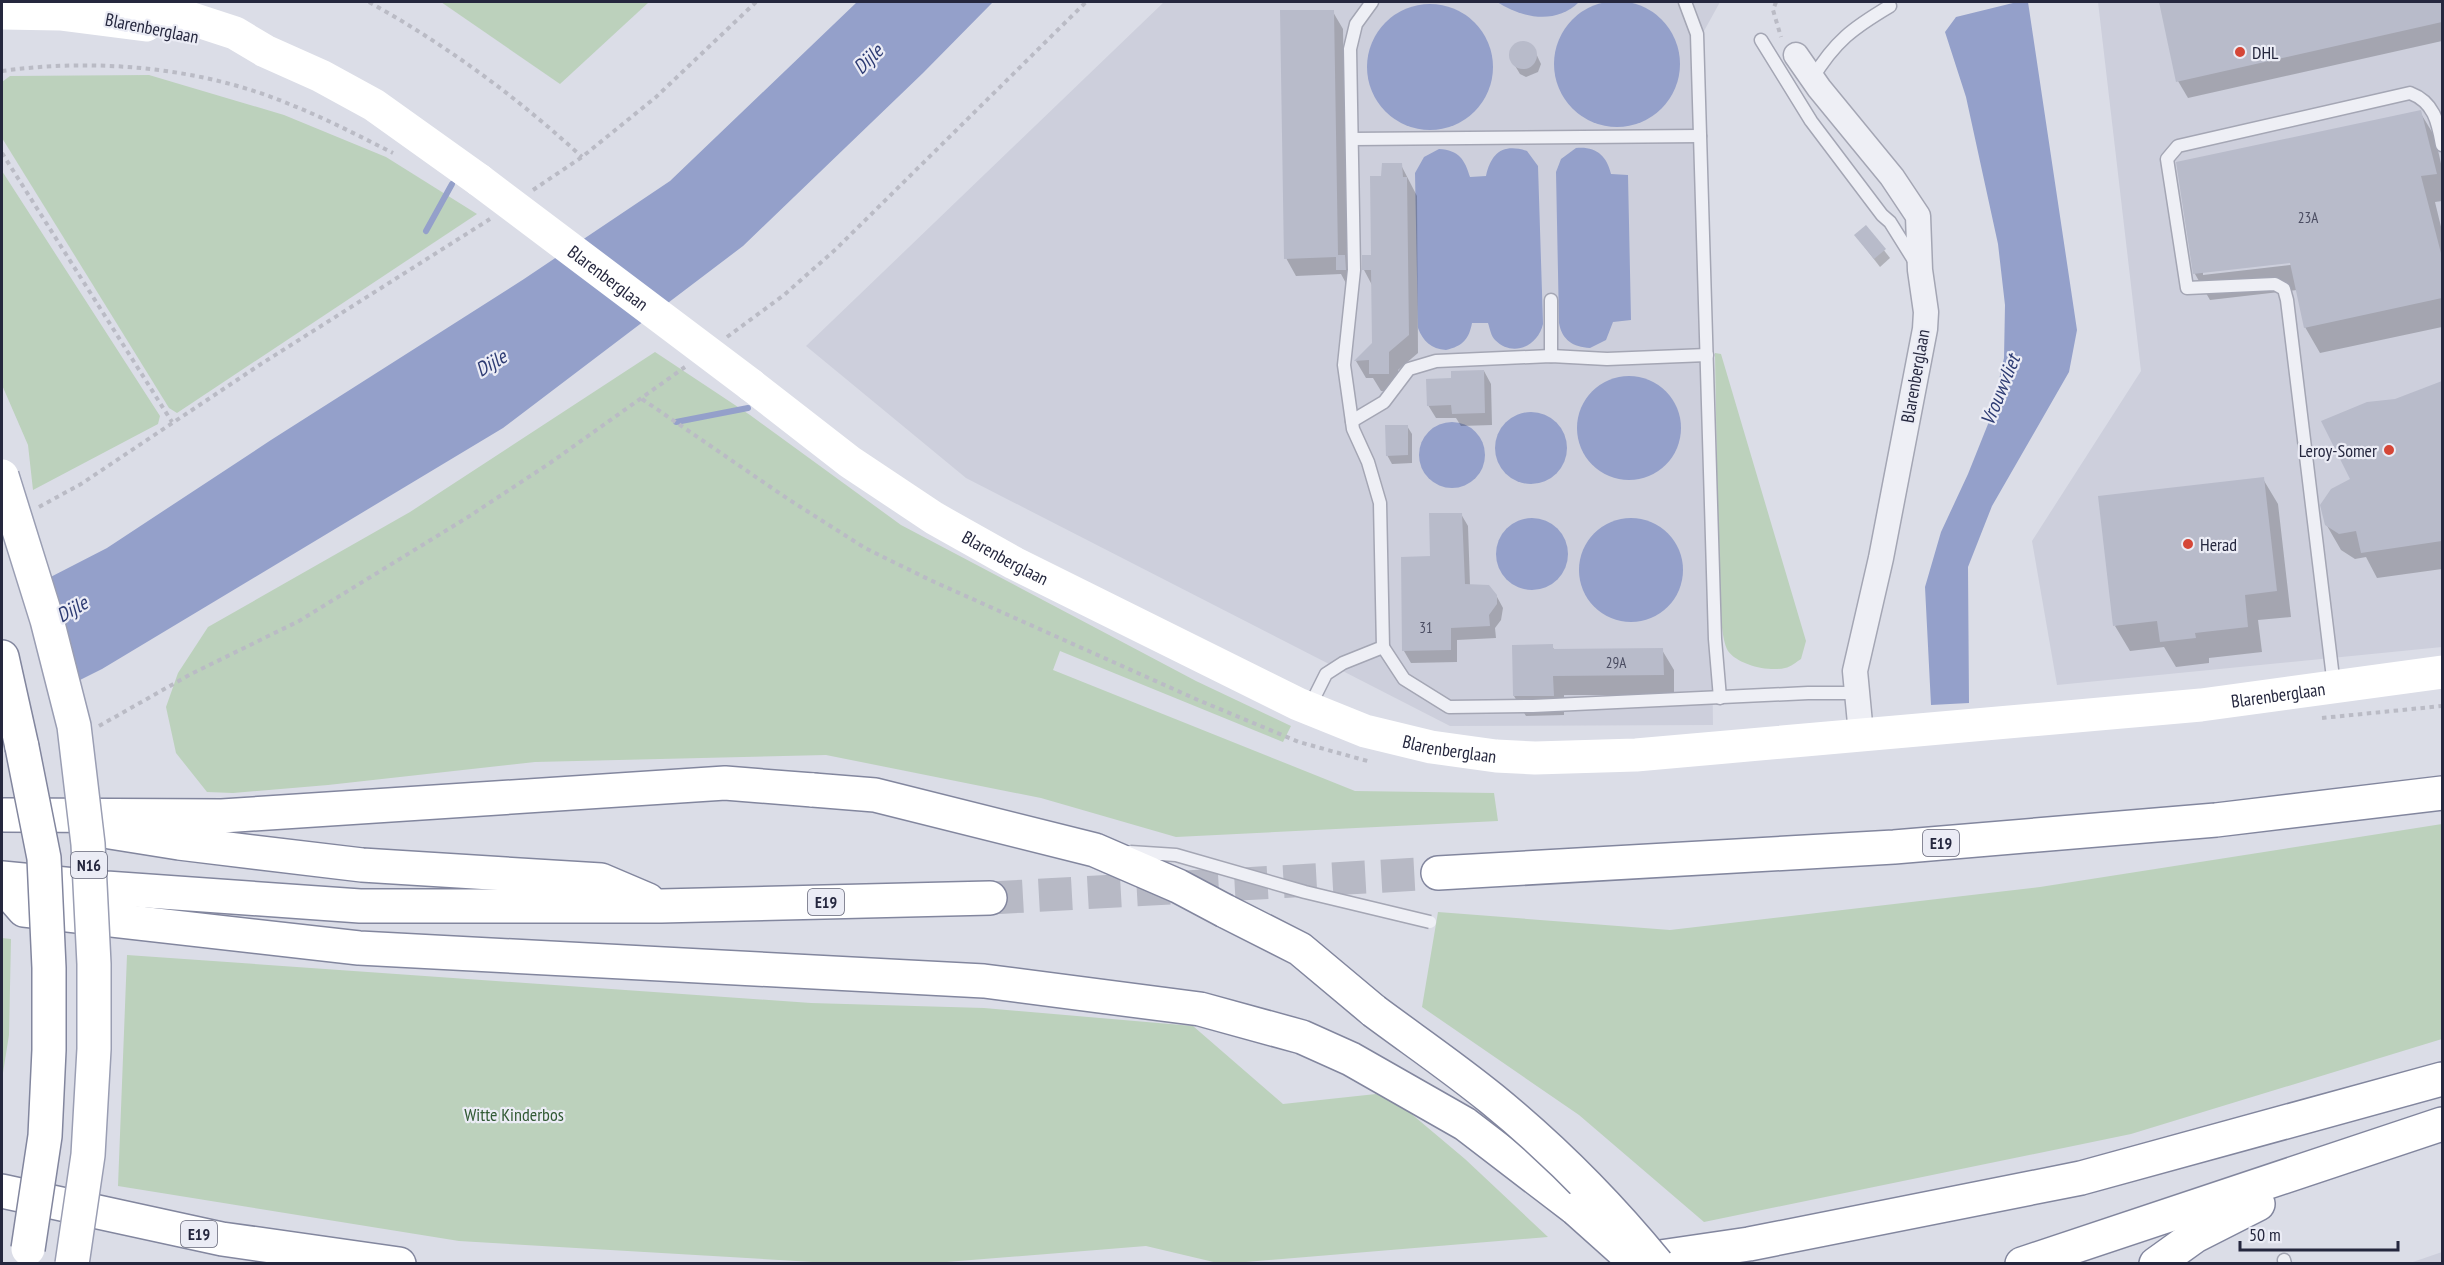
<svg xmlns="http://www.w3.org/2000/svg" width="2444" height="1265" viewBox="0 0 2444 1265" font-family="'PT Sans Narrow',sans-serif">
  <rect width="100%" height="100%" fill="#dbdde7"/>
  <g fill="#cdcfdc">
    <polygon points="1164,2 1720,2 1704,31 1713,725 1450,726 966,478 806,346"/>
    <polygon points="2098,2 2442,2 2442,647 2057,685 2032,541 2141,371"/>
    <polygon points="2442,1252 2442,1263 2410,1263"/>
  </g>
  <g fill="#bcd1bc">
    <polygon points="441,2 649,2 560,84"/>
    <polygon points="149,75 284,115 386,157 477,214 177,413 169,408 2,138 2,82 10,76"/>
    <polygon points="2,171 160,416 158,424 33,490 28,445 2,385"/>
    <polygon points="655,352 750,415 901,525 1196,681 1291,726 1283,742 1060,651 1053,670 1355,791 1494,793 1498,821 1176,837 1041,798 826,755 535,762 328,785 233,793 207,792 176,753 166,707 178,673 208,627 410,512"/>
    <path d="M1715 353 1721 354 1806 641 1801 659C1796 662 1791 667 1785 668 1769 672 1738 665 1728 651 1721 639 1721 609 1719 595Z"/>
    <polygon points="2442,824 2442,1039 2131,1134 1704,1222 1579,1115 1422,1007 1438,912 1670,930 2040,887"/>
    <polygon points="2,938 11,939 9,1035 2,1079"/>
    <polygon points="127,955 811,1003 984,1008 1193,1026 1283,1104 1376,1094 1402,1106 1465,1159 1548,1237 1222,1264 1146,1246 934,1263 830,1263 459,1241 118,1186"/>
  </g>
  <g fill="#94a0ca">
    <circle cx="1617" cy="64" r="63"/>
    <polygon points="857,2 993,2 923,73 743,246 503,428 102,669 2,719 2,602 107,548 271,440 524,279 670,181"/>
    <path d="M1497 2H1579C1556 25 1522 18 1497 2Z"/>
    <polygon points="2017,2 2028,2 2077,330 2069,372 1992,506 1968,567 1969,703 1931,705 1925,587 1941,532 1968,474 1990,419 2004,358 2005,305 1998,244 1966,97 1945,32 1956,17"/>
    <circle cx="1430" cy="67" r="63"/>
    <path d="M1576 148C1596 146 1607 156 1611 174L1628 175 1631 320 1613 322 1606 340 1590 348C1573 347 1562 340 1559 323L1556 172 1561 159Z"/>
    <path d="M1439 149C1459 150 1465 160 1470 177L1486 176C1491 153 1503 143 1527 151L1538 166 1543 324C1538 346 1513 358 1495 340 1491 336 1490 329 1488 323H1472C1469 339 1463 346 1446 350 1431 349 1423 341 1418 328L1415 173 1424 157Z"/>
    <circle cx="1629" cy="428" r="52"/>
    <circle cx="1531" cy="448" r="36"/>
    <circle cx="1452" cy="455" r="33"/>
    <circle cx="1532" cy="554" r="36"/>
    <circle cx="1631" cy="570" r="52"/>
  </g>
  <polygon fill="#dbdde7" points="46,576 76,685 2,722 2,599"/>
  <g fill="#0003" fill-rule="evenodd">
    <polygon points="2160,2 2442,2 2442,41 2188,98 2178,81"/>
    <polygon points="1333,12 1343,29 1347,260 1355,274 1348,287 1341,274 1296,276 1286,258"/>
    <polygon points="1523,43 1533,47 1541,64 1538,72 1526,77 1520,74 1511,59 1512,49"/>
    <path d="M2420 112 2435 137 2442 168V201L2435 202 2442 231V327L2320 353 2305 327 2297 290 2210 300 2195 274 2177 163ZM2297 261 2298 264 2203 275V272Z"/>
    <polygon points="1401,165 1417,196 1418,353 1398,370 1398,391 1381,391 1373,378 1366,378 1356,361 1373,344 1372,285 1364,270 1372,256 1383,178"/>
    <polygon points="1866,227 1890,258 1880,267 1856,236"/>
    <polygon points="1484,371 1491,384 1492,425 1461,426 1456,418 1436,418 1428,405 1452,380"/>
    <polygon points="2438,384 2442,391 2442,569 2377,578 2366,557 2355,559 2341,550 2326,524 2395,401"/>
    <polygon points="1407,426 1412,434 1412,463 1392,464 1387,455"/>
    <polygon points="2263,479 2278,504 2291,617 2258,620 2262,652 2209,658 2209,663 2176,667 2164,647 2130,651 2115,626"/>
    <polygon points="1461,514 1468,526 1470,585 1496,595 1503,608 1501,620 1495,628 1496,638 1457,640 1457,662 1411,663 1404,651 1431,558"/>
    <polygon points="1552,646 1555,651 1662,650 1674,670 1674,695 1564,695 1564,715 1526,716 1514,696"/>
  </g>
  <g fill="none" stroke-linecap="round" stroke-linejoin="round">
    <g stroke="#94a0ca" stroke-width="6">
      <polyline points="426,231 452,184"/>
      <polyline points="676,422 748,408"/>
    </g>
  </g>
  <g fill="#b8bbca">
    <polygon points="2159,2 2442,2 2442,22 2176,82"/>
    <polygon points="1280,10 1334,10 1338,255 1345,255 1346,270 1336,270 1336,257 1284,259"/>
    <circle cx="1523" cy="55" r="14"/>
    <polygon points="2421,110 2437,174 2421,176 2442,257 2442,298 2304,328 2290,263 2193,274 2176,162"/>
    <polygon points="1382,163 1402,163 1403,177 1407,177 1409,335 1389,352 1389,374 1369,374 1369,360 1354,361 1372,343 1371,270 1362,270 1362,255 1371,255 1370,176 1381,176"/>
    <polygon points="1866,225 1886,249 1874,259 1854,235"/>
    <polygon points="1484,370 1485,413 1452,414 1451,405 1427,406 1426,379 1451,378 1451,371"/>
    <polygon points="2442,381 2442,541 2361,553 2356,531 2339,534 2325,525 2320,505 2331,489 2350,479 2321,421 2367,402 2395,399"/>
    <polygon points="1385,425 1408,425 1408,455 1386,456"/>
    <polygon points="2264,477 2277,591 2245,595 2248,627 2195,633 2196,638 2160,642 2157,621 2113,626 2098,496"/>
    <polygon points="1429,513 1462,513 1465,584 1489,585 1497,595 1497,604 1489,615 1490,626 1451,628 1451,650 1402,651 1401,557 1430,556"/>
    <polygon points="1553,644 1553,649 1663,648 1664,675 1553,676 1554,696 1513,696 1512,645"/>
  </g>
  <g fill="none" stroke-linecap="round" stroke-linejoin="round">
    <polyline stroke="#b7b9c5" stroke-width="33" stroke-dasharray="33 16" stroke-linecap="butt" points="990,898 1438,873"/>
    <defs>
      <g id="lane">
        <polyline points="1685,2 1697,34 1715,639 1720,698"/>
        <polyline points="1761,40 1811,121 1882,215 1890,222 1915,262"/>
        <path d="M1812 79C1835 41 1853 28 1890 6"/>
        <polyline points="1353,139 1700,136"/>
        <polyline points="1551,356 1551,300"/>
        <polyline points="1352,421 1384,402 1409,369 1436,361 1551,356 1607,359 1707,355"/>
        <polyline points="1383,647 1404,679 1449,707 1533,706 1808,693 1857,693"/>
        <path d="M2334 686 2287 300 2284 289 2275 284 2187 288 2167 159 2178 146 2410 93C2434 102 2438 122 2442 145"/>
        <polyline points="1310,706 1326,674 1343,663 1383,647 1380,503 1368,462 1353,429 1344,365 1354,270 1350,49 1356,24 1372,2"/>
        <polyline points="2284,1260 2285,1264"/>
      </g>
      <polyline id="street" points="1796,55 1819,88 1892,177 1918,216 1920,270 1926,312 1925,329 1881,558 1855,671 1861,734"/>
      <g id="highway">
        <polyline points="2,657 22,747"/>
        <polyline points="4,815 222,816 725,783 813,790"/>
        <polyline points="110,832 179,843 362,865 601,880 648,900"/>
        <polyline points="1438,873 1894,847 2216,820 2442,793"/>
        <polyline points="2,878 106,888 360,906 661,906 990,898"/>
        <polyline points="2,885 24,910 359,948 984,981 1200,1009 1302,1037 1351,1059 1465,1124 1576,1209"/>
        <polyline points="1225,911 1300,949 1374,1011"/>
        <polyline points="2,1191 222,1239 399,1264"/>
        <polyline points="1626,1262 1749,1244 2081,1178 2442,1079"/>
        <polyline points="2022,1264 2442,1124"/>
        <polyline points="2156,1264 2195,1236 2258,1204"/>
      </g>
    </defs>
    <use href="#lane" stroke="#a4a6b4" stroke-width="15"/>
    <use href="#street" stroke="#a4a6b4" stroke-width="27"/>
    <use href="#highway" stroke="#82869e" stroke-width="36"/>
    <g stroke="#babbc5" stroke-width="4" stroke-dasharray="4.5 4.5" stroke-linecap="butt">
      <path d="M369 2C446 45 517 97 582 157"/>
      <polyline points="1776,2 1773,10 1781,37"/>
      <path d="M2 71C96 58 201 67 289 104 325 118 359 136 393 153"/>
      <polyline points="2,153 172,422"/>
      <polyline points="533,190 582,157 656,97 756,2"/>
      <polyline points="727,337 784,295 836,249 1086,2"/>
      <polyline points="642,399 788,499 865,548 930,580 1198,700 1299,742 1371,762"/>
      <polyline points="39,507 81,484 261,364 490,219"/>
      <polyline points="2322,718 2442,706"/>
      <polyline points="99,726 191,674 299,621 468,517 550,463 685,367"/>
    </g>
    <use href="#lane" stroke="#eeeff5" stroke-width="12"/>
    <use href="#street" stroke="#eeeff5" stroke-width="24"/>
    <g stroke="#fff" stroke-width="33">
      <polyline points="118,2 189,18 235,33 265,51 321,76 374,105 479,180"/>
      <polyline points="2,13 60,14 146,25"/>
      <path id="s1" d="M751 385 850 462 934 518 1014 563 1298 704 1365 731 1431 747 1496 756 1535 758 1636 755 2201 705 2442 672"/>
    </g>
    <use href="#highway" stroke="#fff" stroke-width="33"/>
    <defs>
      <polyline id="lane-bridge" points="1130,852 1176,855 1305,892 1430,922"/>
      <polyline id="primary-bridge" points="2,476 47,620 74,726 88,844 94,964 94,1049 88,1155 72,1264"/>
      <g id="highway-bridge">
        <polyline points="22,747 44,858 49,968 49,1050 45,1136 28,1249"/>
        <polyline points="813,790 875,795 1095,850 1178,886 1225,911"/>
        <path d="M1374 1011C1413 1040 1454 1068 1492 1099 1552 1148 1607 1203 1657 1264"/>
        <polyline points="1576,1209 1633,1260"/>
      </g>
    </defs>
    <use href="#lane-bridge" stroke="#a4a6b4" stroke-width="15" stroke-linecap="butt"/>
    <use href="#primary-bridge" stroke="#9a9eb3" stroke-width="36" stroke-linecap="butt"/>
    <use href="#highway-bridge" stroke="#82869e" stroke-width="36" stroke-linecap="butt"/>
    <use href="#lane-bridge" stroke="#eeeff5" stroke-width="12"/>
    <path stroke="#fff" stroke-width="33" id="s2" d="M479 180 751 385"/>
    <use href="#primary-bridge" stroke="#fff" stroke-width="33"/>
    <use href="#highway-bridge" stroke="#fff" stroke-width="33"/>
  </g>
  <g fill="#d54637" stroke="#ebecf5" stroke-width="2">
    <circle cx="2240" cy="52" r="6"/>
    <circle cx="2389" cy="450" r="6"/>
    <circle cx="2188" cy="544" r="6"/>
  </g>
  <g text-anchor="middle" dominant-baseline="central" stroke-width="4.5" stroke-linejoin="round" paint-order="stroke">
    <g font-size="15" fill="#4a4c61">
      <text x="2308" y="217">23A</text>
      <text x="1426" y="627">31</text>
      <text x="1616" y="662">29A</text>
    </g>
    <g fill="#ebecf5" stroke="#606275" stroke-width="1.5">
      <rect x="1923" y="830" width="36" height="26" rx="4.5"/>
      <rect x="71" y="852" width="36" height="26" rx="4.5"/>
      <rect x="808" y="889" width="36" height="26" rx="4.5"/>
      <rect x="181" y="1221" width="36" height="26" rx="4.5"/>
    </g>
    <g font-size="16" font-weight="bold" fill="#25273e">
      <text x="1941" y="843">E19</text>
      <text x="89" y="865">N16</text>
      <text x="826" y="902">E19</text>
      <text x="199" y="1234">E19</text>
    </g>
    <g font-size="18" fill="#25273e" stroke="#ebecf5">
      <text transform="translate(152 28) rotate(11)">Blarenberglaan</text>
      <text stroke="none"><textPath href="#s2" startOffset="162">Blarenberglaan</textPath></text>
      <text transform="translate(1915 376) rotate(-80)">Blarenberglaan</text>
      <text stroke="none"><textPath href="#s1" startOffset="308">Blarenberglaan</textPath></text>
      <text stroke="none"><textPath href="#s1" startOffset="1626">Blarenberglaan</textPath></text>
      <text stroke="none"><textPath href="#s1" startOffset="794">Blarenberglaan</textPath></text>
    </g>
    <g font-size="18" fill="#25273e" stroke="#ebecf5" text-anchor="start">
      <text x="2252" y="52">DHL</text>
      <text x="2377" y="450" text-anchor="end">Leroy-Somer</text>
      <text x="2200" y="544">Herad</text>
    </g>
    <g font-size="18" fill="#315a34" stroke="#ebecf5">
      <text x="514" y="1114">Witte Kinderbos</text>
    </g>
    <g font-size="20" font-style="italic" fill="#2d3b73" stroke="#ebecf5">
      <text transform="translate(868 59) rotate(-45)">Dijle</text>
      <text transform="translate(491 363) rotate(-31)">Dijle</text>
      <text transform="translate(2000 390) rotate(-68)">Vrouwvliet</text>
      <text transform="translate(72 609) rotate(-30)">Dijle</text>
    </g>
  </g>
  <rect width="2444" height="1265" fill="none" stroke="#25273e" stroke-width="6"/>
  <path d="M2240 1241v9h158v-9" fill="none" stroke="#25273e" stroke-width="3"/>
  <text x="2249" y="1241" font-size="18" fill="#25273e" stroke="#ebecf5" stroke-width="4.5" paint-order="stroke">50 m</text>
</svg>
